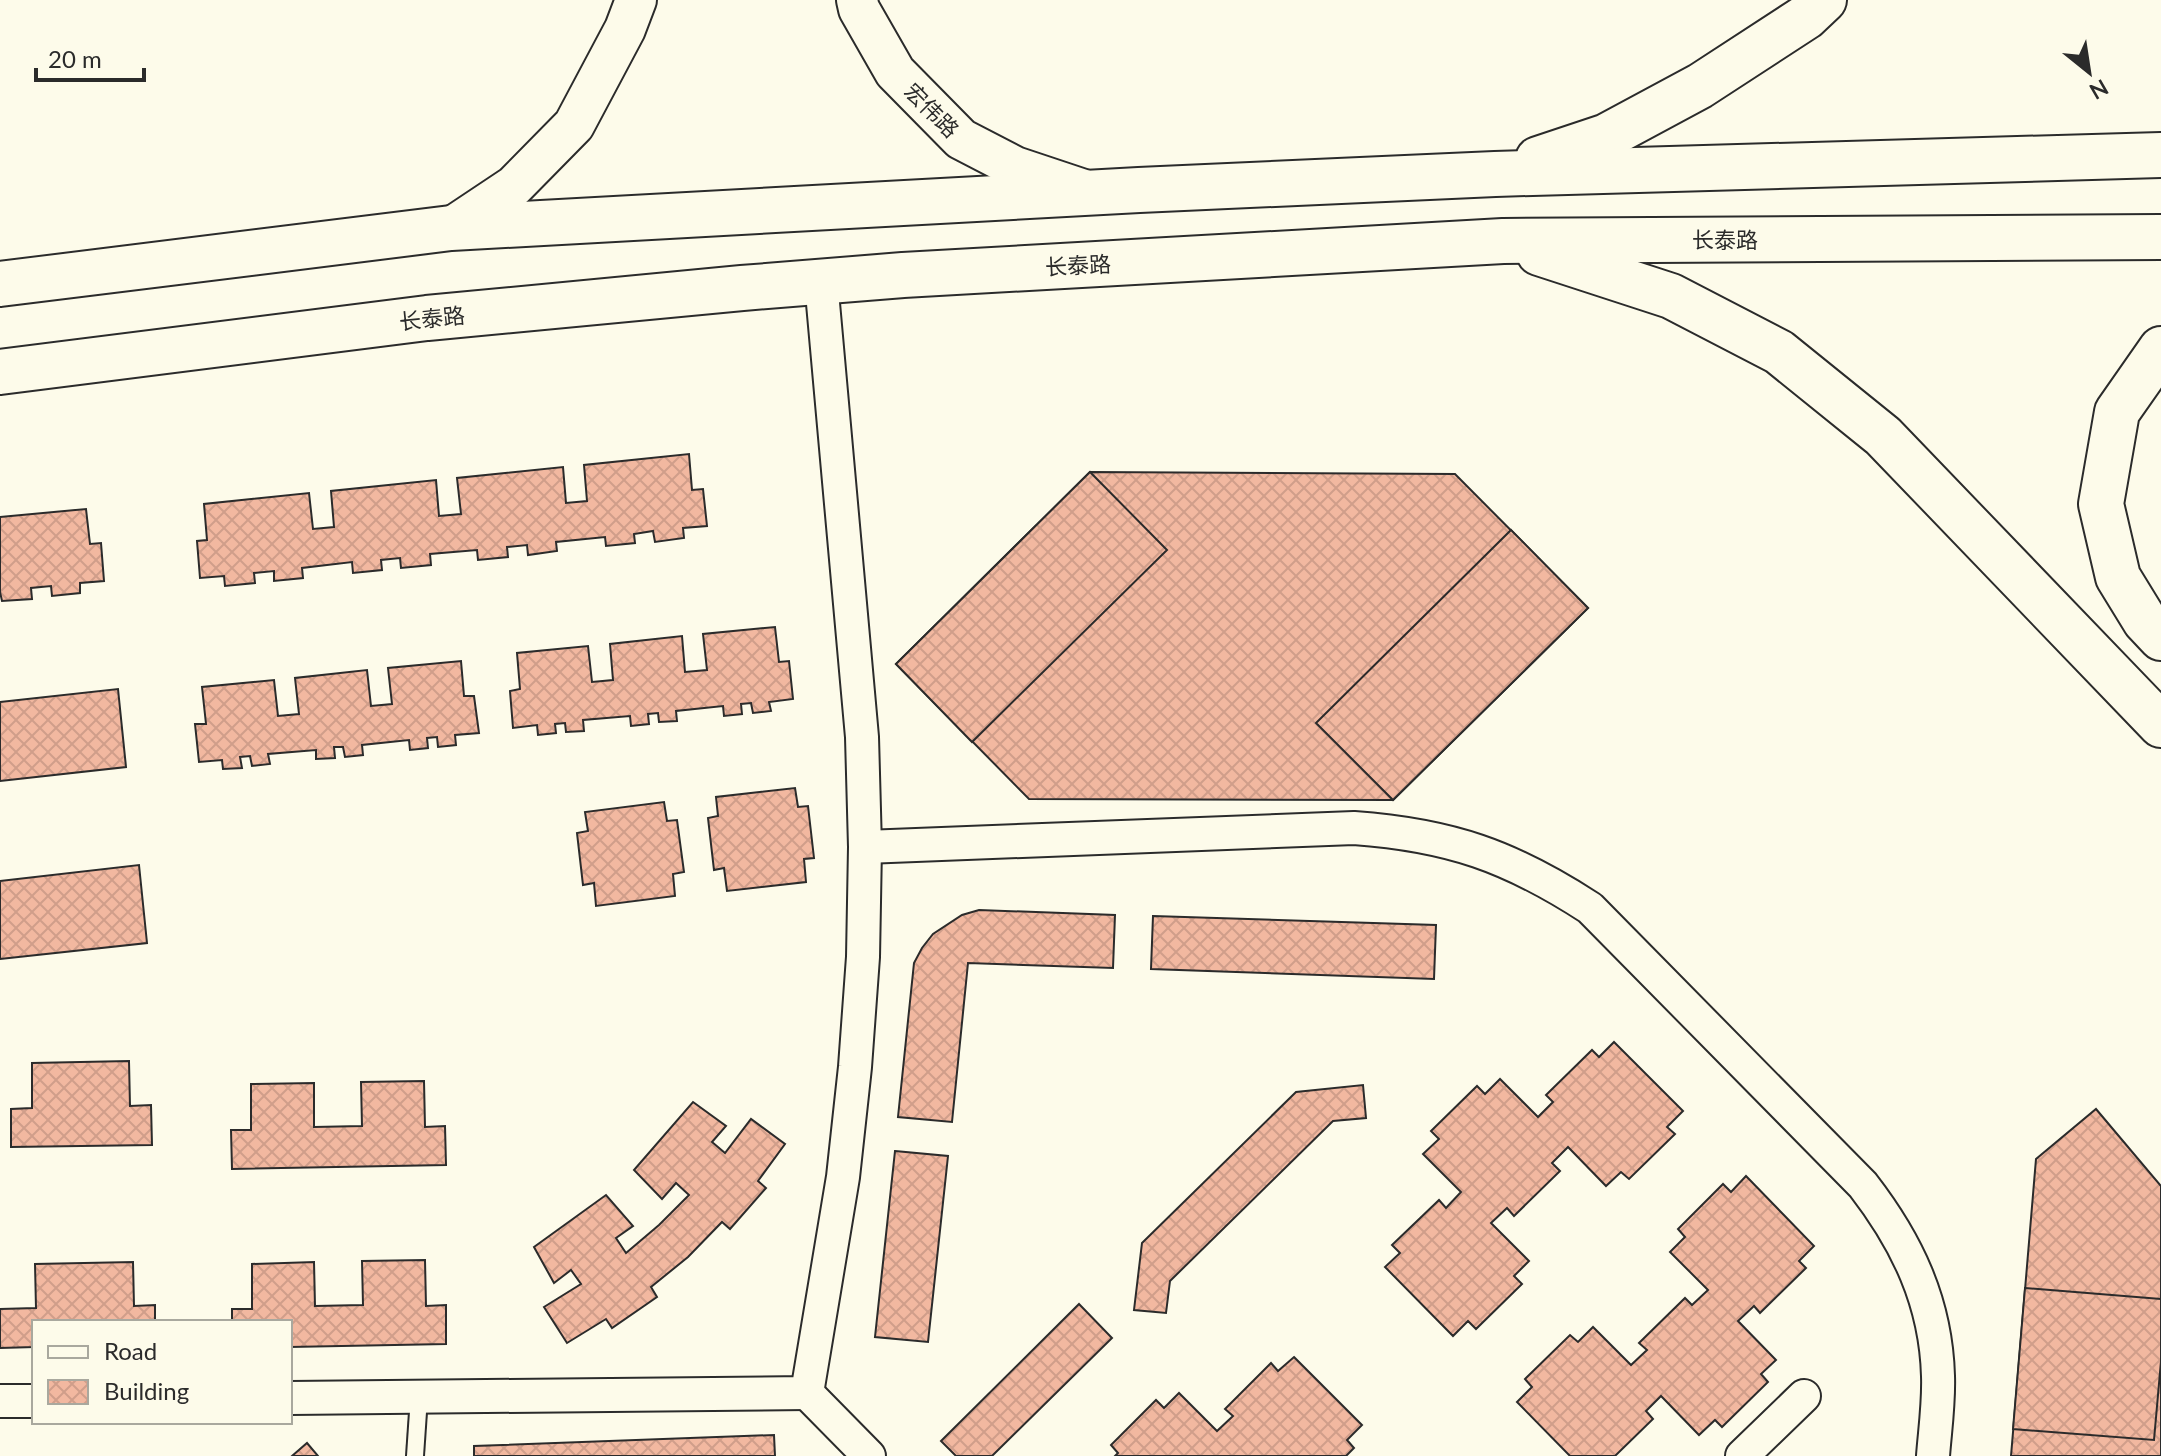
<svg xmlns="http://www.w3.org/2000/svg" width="2161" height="1456" viewBox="0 0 2161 1456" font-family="Lato,'Noto Sans SC',sans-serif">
  <defs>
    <pattern id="building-cross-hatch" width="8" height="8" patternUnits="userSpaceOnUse" patternTransform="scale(2)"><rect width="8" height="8" fill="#f2b8a0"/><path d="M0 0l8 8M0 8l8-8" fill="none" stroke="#d09e8a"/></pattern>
  </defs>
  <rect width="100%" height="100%" fill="#fdfbea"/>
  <g fill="url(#building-cross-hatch)" stroke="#2b2b2b" stroke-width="2">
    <polygon points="689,454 692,490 703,489 707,526 683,528 684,538 655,542 653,531 634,534 635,543 606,546 605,537 556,542 557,551 528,555 527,545 507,547 508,557 478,560 477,550 430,554 431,565 401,568 400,558 381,560 382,570 353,573 352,562 302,568 303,578 274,581 274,571 254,573 255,583 225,586 224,576 200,578 197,541 207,540 204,504 309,493 313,529 334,527 331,491 436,480 439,516 461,514 457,478 563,467 566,503 587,501 584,465"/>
    <polygon points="1090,472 1455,474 1588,608 1393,800 1029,799 896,664"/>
    <polygon points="1090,472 1167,550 972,742 896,664"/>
    <polygon points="86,509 90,544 101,543 104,581 80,583 80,593 52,596 51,586 31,588 32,599 2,601 0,592 0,517"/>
    <polygon points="1511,530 1588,608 1393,800 1316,723"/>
    <polygon points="775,627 779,662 789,661 793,699 769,702 771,711 753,713 751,703 741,704 742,714 724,716 723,706 676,711 677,721 659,722 658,713 648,714 649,724 631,726 630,716 583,720 584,731 566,732 565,723 555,724 556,733 538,735 537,725 513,728 510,691 520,689 517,653 588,646 592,682 613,680 610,644 682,636 685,672 707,670 703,634"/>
    <polygon points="461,661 464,696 474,696 479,733 455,735 456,745 438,747 437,737 427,738 428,748 410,750 409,740 362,745 363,755 345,757 343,747 334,747 335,758 316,759 316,750 268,754 270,764 252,766 250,756 240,757 242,768 223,769 222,760 199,762 195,724 206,724 202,687 274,680 278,716 299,714 295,678 367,670 371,706 392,704 388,668"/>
    <polygon points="118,689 126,767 0,781 0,702"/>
    <polygon points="795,788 798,807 808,806 814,858 804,859 806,882 727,891 724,868 714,870 708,818 718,816 716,797"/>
    <polygon points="664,802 667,821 677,820 684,872 673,874 675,896 596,906 594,883 583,885 577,833 588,831 585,812"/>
    <polygon points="139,865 147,943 0,959 0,881"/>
    <polygon points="979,910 1115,915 1113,968 968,963 952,1122 898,1117 914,963 922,948 933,934 962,915"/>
    <polygon points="1153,916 1436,925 1434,979 1151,969"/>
    <polygon points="1614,1042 1683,1111 1667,1127 1675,1134 1629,1179 1621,1172 1606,1186 1568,1147 1552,1163 1560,1171 1514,1216 1507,1208 1491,1223 1529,1261 1514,1276 1522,1284 1476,1329 1468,1321 1453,1336 1385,1267 1400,1253 1392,1245 1439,1200 1446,1208 1461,1192 1423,1154 1439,1139 1431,1131 1477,1086 1485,1094 1500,1079 1538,1117 1553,1102 1546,1095 1592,1050 1599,1057"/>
    <polygon points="129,1061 130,1106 151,1105 152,1145 11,1147 11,1109 32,1108 32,1063"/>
    <polygon points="424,1081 425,1127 445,1126 446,1165 232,1169 231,1130 251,1130 251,1084 314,1083 314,1127 362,1126 361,1082"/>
    <polygon points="1363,1085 1366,1118 1333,1121 1170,1281 1166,1313 1134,1310 1142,1243 1296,1092"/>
    <polygon points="693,1102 726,1126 712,1142 725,1153 751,1119 785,1144 758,1181 766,1188 730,1229 722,1222 688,1257 651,1287 657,1297 612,1328 606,1319 567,1343 544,1307 581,1284 571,1270 554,1283 534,1247 606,1195 633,1226 616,1238 626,1253 659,1225 689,1195 676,1183 662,1199 634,1170"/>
    <polygon points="2096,1109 2161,1186 2161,1456 2011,1456 2036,1159"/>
    <polygon points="895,1151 948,1156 928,1342 875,1337"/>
    <polygon points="1746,1176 1814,1246 1799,1261 1806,1268 1760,1313 1754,1306 1738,1321 1776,1360 1761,1374 1768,1382 1722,1427 1715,1420 1699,1435 1661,1396 1646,1411 1653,1419 1615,1456 1570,1456 1517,1402 1532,1387 1525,1379 1570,1335 1578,1342 1593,1327 1631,1365 1647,1350 1639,1343 1685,1298 1692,1305 1708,1290 1670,1252 1685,1237 1678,1229 1723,1184 1731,1192"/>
    <polygon points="425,1260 426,1306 446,1305 446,1344 290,1347 290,1322 232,1322 232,1309 252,1309 252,1264 314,1262 315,1306 363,1305 362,1261"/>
    <polygon points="133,1262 134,1306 155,1305 155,1322 34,1322 34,1347 0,1348 0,1309 36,1308 35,1264"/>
    <polygon points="2025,1288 2161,1299 2161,1361 2154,1440 2013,1429"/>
    <polygon points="1079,1304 1112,1338 992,1456 956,1456 941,1441"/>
    <polygon points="1294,1357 1362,1425 1347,1440 1354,1448 1346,1456 1115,1456 1118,1453 1111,1445 1156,1400 1164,1408 1179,1393 1217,1431 1233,1416 1225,1409 1271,1363 1278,1371"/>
    <polygon points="774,1435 775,1456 474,1456 474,1446"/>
    <polygon points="307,1443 318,1456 292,1456"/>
  </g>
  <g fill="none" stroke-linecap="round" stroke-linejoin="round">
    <defs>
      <polyline id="service" points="415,1456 419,1397"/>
      <g id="minor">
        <path d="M865 847 1354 828C1450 835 1510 856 1590 908L1863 1185C1907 1242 1936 1302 1938 1376 1939 1403 1935 1430 1933 1456"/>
        <polyline points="807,1393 869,1456"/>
        <polyline points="290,1398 807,1393 843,1177 855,1067 863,957 865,847 862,737 821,281"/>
        <polyline points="0,1401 34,1401"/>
        <polyline points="1742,1456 1804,1396"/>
      </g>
      <g id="tertiary">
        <polyline points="857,0 859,9 895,72 961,139 1015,167 1084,190"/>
        <polyline points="451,228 514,186 574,125 625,29 636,0"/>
      </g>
      <g id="trunk">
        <polyline points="1538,159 1607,136 1700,86 1806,17 1824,0"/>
        <polyline points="1539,253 1671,296 1779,352 1883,436 2161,725"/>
        <polyline points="0,284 451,228 1139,190 1495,174 2161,155"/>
        <polyline points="2161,349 2117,412 2101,504 2118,577 2145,621 2161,638"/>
        <polyline points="0,372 427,318 742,288 903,275 1503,241 2161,237"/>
      </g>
    </defs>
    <use href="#service" stroke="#2b2b2b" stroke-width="20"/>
    <use href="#minor" stroke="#2b2b2b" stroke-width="36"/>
    <use href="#tertiary" stroke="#2b2b2b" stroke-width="44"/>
    <use href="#trunk" stroke="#2b2b2b" stroke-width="48"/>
    <use href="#service" stroke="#fdfbea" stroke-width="16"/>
    <use href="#minor" stroke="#fdfbea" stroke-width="32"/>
    <use href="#tertiary" stroke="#fdfbea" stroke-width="40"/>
    <use href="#trunk" stroke="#fdfbea" stroke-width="44"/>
  </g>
  <g text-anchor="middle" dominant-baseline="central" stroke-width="6" stroke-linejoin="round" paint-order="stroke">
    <g font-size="22" fill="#2b2b2b" stroke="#fdfbea">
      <text transform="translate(932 110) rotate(45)">宏伟路</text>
      <text x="1725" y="239">长泰路</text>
      <text transform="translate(1078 265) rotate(-3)">长泰路</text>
      <text transform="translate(432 318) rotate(-6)">长泰路</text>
    </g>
  </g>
  <rect x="32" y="1320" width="260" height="104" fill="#fdfbea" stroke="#a9a89e" stroke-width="2"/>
  <rect x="48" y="1346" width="40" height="12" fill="#fdfbea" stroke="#a9a89e" stroke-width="2"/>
  <text x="104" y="1360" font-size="24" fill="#2b2b2b">Road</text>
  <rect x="48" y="1380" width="40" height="24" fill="url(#building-cross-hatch)" stroke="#a9a89e" stroke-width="2"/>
  <text x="104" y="1400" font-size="24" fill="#2b2b2b">Building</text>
  <g transform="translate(2089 72) rotate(150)" stroke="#fdfbea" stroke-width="6" paint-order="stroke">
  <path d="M0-6L14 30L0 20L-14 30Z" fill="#2b2b2b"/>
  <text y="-12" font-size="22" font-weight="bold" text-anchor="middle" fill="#2b2b2b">N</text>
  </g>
  <path d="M36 68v12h108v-12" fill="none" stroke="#2b2b2b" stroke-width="4"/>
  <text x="48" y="68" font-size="24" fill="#2b2b2b" stroke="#fdfbea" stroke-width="6" paint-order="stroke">20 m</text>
</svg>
